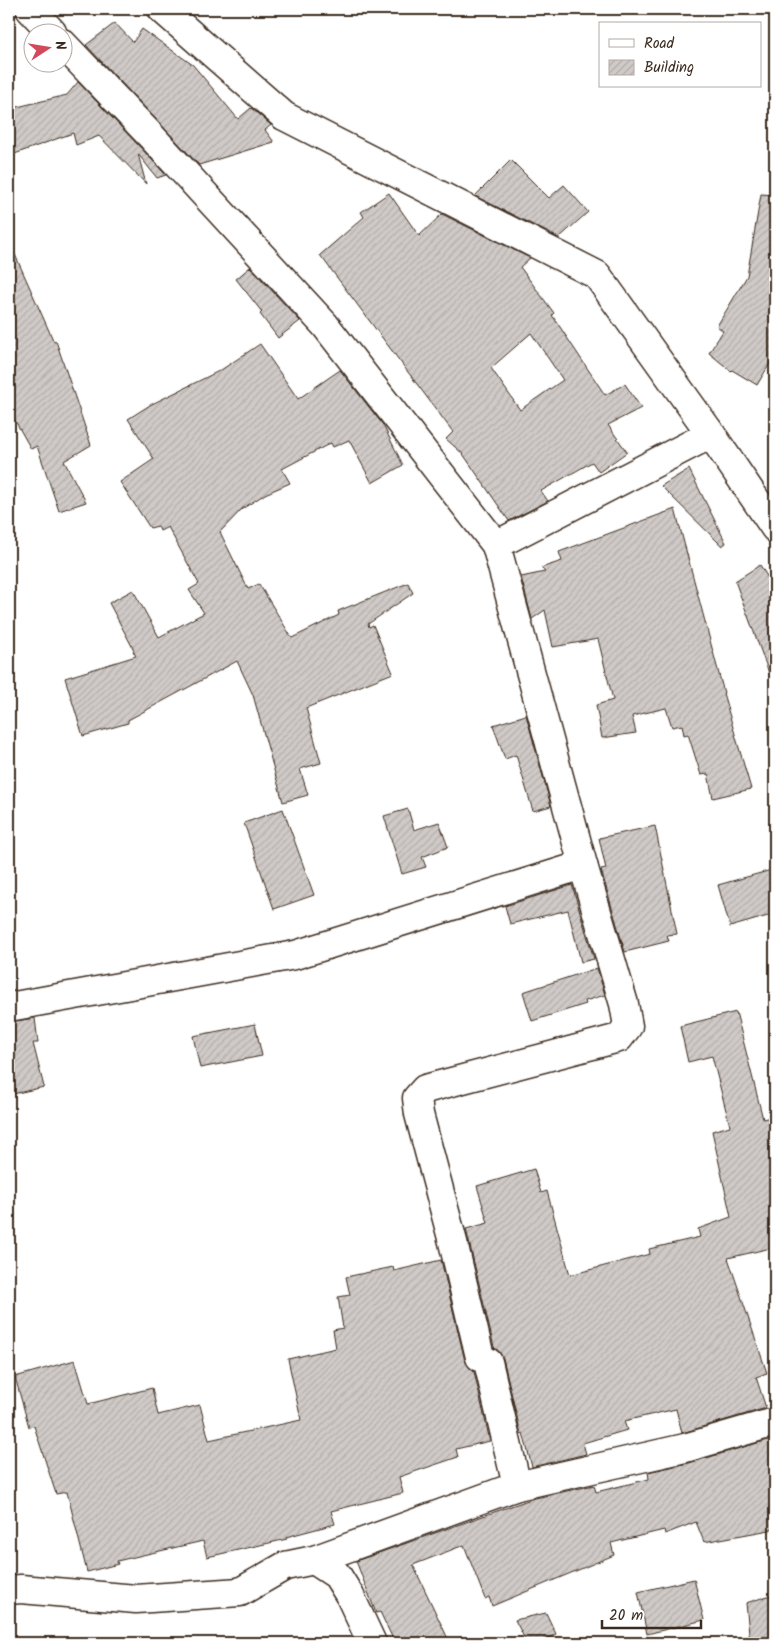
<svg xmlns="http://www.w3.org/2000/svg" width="784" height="1652" viewBox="0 0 784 1652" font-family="Kalam,sans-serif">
  <defs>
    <pattern id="building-hatch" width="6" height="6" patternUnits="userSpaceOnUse" patternTransform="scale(1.25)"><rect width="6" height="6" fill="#cfcac7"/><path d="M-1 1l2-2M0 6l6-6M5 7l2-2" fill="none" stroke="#b3aeaa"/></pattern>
  </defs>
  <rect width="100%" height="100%" fill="#fff"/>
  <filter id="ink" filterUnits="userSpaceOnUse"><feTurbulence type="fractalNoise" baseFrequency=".02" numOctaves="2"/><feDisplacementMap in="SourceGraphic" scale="10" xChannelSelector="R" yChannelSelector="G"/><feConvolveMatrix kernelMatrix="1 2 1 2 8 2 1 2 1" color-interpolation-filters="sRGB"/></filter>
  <g filter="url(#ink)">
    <g fill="url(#building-hatch)" stroke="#3b2a1e" fill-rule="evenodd">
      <polygon points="115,23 133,42 142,29 193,65 238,119 251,108 271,125 265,130 274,142 199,165 86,45"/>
      <polygon points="78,82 140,147 166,175 157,178 138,154 146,184 99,136 76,145 73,133 9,156 9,109 67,95"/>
      <polygon points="511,160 549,198 564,185 588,212 559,238 475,196"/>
      <path d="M389 193 419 236 442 214 530 258 520 267 554 313 552 315 605 395 625 384 641 408 608 425 627 452 599 472 592 462 541 491 548 501 509 521 463 454 446 439 453 432 320 255 364 217 361 212ZM531 333 563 380 520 410 491 368Z"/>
      <polygon points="761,194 775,195 775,355 757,385 732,370 731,371 709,353 723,331 717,326 747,276"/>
      <polygon points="9,241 54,342 56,341 91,445 64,461 86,502 59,511 37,446 31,449 9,410"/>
      <polygon points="250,267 300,321 278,338 260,314 262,312 236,279"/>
      <polygon points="260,344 298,399 340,370 383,425 403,465 372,483 349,440 333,447 331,443 282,469 290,483 265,494 242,509 220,532 248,589 259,584 292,638 339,615 338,611 408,583 413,593 368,624 369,627 373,625 393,673 306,708 321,763 300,769 308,795 283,802 253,695 237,661 128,720 128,723 83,736 65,678 136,656 133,651 134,650 109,603 133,590 159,637 204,613 189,590 199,584 168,527 160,531 158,526 150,528 120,482 154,459 128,419 150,405 221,370"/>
      <polygon points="689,469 726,543 722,546 661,486"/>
      <polygon points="675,509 724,693 723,693 751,789 713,798 708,774 701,775 688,734 684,735 682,725 672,727 666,708 632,716 636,733 602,738 596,705 613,700 598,639 553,647 545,610 532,619 521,577 545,572 541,568 562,561 559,552"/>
      <polygon points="760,565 775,589 775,681 772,681 735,581"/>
      <polygon points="526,715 551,806 533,811 516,755 505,759 493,725"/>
      <polygon points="283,809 314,895 274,909 244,823"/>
      <polygon points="408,809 414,830 439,822 448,847 422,857 426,867 402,874 384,816"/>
      <polygon points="655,826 677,934 667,935 669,941 625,952 601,870 606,869 599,838"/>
      <polygon points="775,869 775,914 730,927 718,885"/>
      <polygon points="572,885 594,959 581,962 568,910 510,924 505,906"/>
      <polygon points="597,968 605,995 585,1001 586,1004 532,1021 523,992"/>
      <polygon points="736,1012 763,1119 775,1116 775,1247 728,1258 767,1373 756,1377 766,1408 682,1433 676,1409 624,1421 627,1430 583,1443 586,1454 532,1467 523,1433 521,1434 503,1358 494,1347 466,1229 488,1223 477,1186 534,1169 541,1193 547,1191 570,1275 650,1254 649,1249 700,1237 698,1229 731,1217 712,1131 730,1126 712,1056 688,1062 680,1026"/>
      <polygon points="35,1018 38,1043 33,1043 44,1087 13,1094 9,1077 9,1058 12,1058 11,1047 9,1047 9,1022"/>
      <polygon points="255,1024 262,1056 200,1068 193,1036"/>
      <polygon points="441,1260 465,1361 474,1372 490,1441 456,1449 458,1457 399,1477 403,1493 331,1511 335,1524 286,1537 287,1539 207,1557 203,1541 117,1561 118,1564 87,1572 67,1492 56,1494 34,1426 29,1427 15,1377 75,1360 88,1404 152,1388 158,1415 200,1405 209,1440 301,1420 288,1359 336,1348 333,1330 343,1328 338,1297 350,1295 346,1277 393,1267 394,1271"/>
      <polygon points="775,1438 775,1529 704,1542 696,1522 665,1534 664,1530 611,1543 614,1555 492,1606 489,1597 485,1599 464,1545 413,1565 450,1643 395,1643 380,1612 376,1613 356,1561 531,1499 594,1485 596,1492 649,1479 648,1472 689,1463"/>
      <polygon points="694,1579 704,1620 647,1634 638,1592"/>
      <polygon points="771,1595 775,1625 775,1643 750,1643 746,1603"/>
      <polygon points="546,1613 556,1634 538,1643 527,1643 515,1620"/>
    </g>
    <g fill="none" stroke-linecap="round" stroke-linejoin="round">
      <defs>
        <g id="minor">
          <polyline points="30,9 52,32"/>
          <polyline points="162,9 284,116 597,275 711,434"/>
          <polyline points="62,43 151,136 325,325 496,545 711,434 775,528"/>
          <polyline points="496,545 583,865 624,1004 628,1026 619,1038 425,1089 417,1098 419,1114 453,1242 480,1357 488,1362 517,1486"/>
          <polyline points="9,1007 295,955 583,865"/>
          <polyline points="314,1560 517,1486 685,1448 775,1422"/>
          <polyline points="9,1590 21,1589 136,1599 240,1592 285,1566 314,1560 337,1575 350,1596 372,1643"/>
        </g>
      </defs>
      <use href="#minor" stroke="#3b2a1e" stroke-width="31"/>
      <use href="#minor" stroke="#fff" stroke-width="28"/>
    </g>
  </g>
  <rect width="784" height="1652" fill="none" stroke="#fff" stroke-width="30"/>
  <rect x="15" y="15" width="754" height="1622" fill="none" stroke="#3b2a1e" stroke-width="2" filter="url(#ink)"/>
  <rect x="599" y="22" width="162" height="65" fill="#ffffff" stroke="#b1aaa5"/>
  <rect x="609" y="39" width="25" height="8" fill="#ffffff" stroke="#b1aaa5"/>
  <text x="644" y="48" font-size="15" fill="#3b2a1e">Road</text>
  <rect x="609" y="60" width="25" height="15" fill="url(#building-hatch)" stroke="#b1aaa5"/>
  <text x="644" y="72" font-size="15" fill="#3b2a1e">Building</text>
  <g transform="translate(48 48) rotate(78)"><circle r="24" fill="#ffffff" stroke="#b1aaa5"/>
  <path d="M0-4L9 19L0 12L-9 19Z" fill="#d1495b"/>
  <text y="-8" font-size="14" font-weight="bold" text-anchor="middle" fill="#3b2a1e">N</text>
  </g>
  <path d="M602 1620v8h99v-8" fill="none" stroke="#3b2a1e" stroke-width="2.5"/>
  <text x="609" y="1620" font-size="15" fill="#3b2a1e" stroke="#ffffff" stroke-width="4" paint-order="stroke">20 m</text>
</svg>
